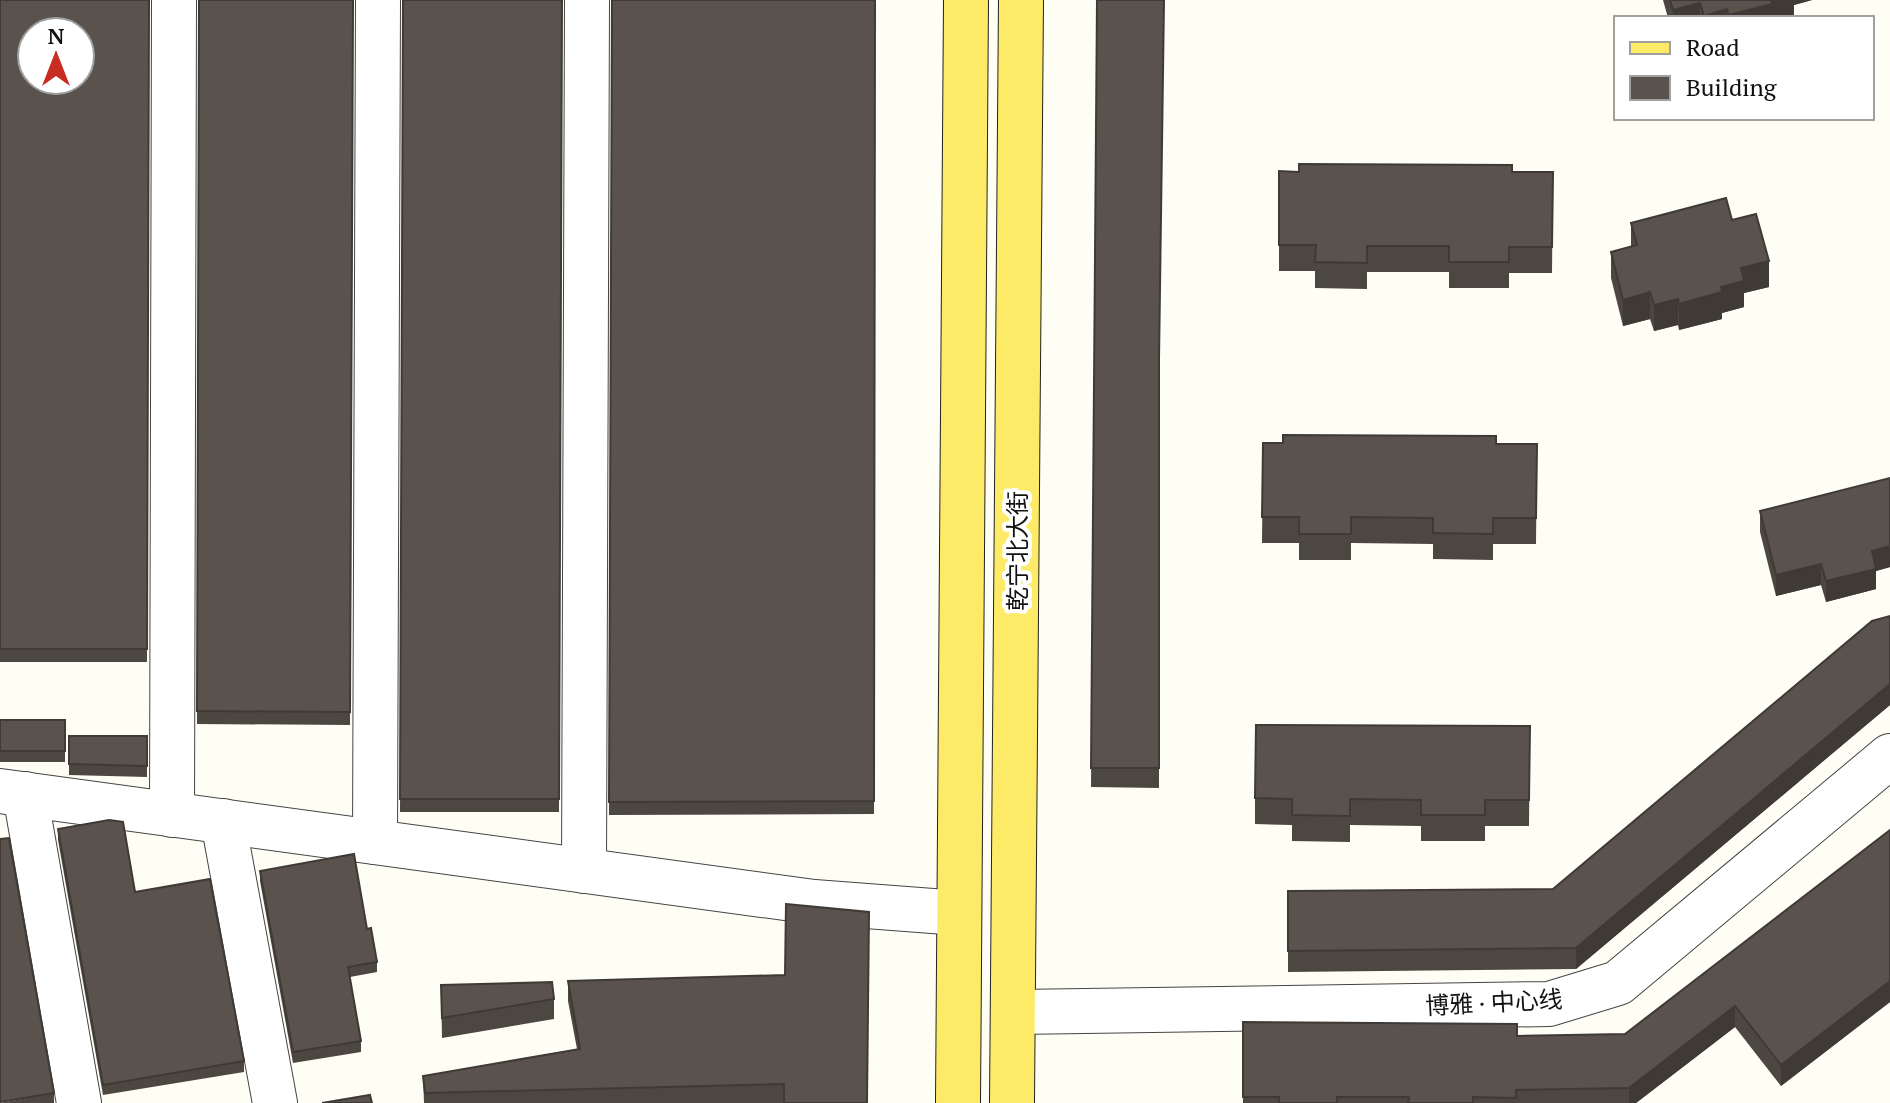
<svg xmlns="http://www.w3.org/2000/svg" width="1890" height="1103" viewBox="0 0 1890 1103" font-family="'PT Serif','Noto Sans SC',serif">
  <rect width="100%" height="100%" fill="#fffef5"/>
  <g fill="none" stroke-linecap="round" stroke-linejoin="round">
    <defs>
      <g id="minor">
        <polyline points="0,791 814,902 959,913"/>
        <polyline points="25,794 79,1103"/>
        <polyline points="172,815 174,0"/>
        <polyline points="223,821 275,1103"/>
        <polyline points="375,842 378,0"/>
        <polyline points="584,871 587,0"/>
        <polyline points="1013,1012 1549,1004 1618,983 1890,756"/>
      </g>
      <g id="major">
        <polyline points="958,1103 966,0"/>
        <polyline points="1012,1103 1021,0"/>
      </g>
    </defs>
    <use href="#minor" stroke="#444" stroke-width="46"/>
    <use href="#major" stroke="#222" stroke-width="46"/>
    <use href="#minor" stroke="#fff" stroke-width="44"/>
    <use href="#major" stroke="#fdea67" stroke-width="44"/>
  </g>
  <g fill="#4d4742">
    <polygon points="0,0 149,0 147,662 0,662"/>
    <polygon points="199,0 353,0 350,725 197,724"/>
    <polygon points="403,0 562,0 559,812 400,812"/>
    <polygon points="612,0 875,0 874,814 609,815"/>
    <polygon points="1097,0 1159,379 1159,788 1091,787"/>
    <polygon points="1663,0 1812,0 1794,5 1794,18 1668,18"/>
    <polygon points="1279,171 1553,172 1552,273 1509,273 1509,288 1449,288 1449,272 1367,272 1367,289 1315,288 1315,271 1279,271"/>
    <polygon points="1732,220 1769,287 1744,293 1744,307 1722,313 1722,319 1679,330 1678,325 1654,331 1650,319 1623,326 1611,278 1611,252 1631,247 1631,223"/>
    <polygon points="1263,443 1537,444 1536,544 1493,544 1493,560 1433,559 1433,544 1351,543 1351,560 1299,560 1299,543 1262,543"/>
    <polygon points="1890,478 1890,567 1876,571 1876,589 1826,602 1821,585 1776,596 1760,532 1760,511"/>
    <polygon points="1890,616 1890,705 1576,969 1288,972 1288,891 1553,889"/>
    <rect x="0" y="720" width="65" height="42"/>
    <polygon points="1530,726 1529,826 1485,826 1485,841 1421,841 1421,826 1350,825 1350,842 1292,841 1292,825 1255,824 1255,798"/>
    <polygon points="69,736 147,736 147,777 69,775"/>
    <polygon points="58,829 135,892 244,1061 244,1072 103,1095 58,840"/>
    <polygon points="1890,830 1890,1002 1781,1086 1735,1027 1636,1103 1243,1103 1243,1022 1517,1036 1625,1034"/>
    <polygon points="260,871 367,929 377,962 377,972 350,977 361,1041 361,1052 293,1063 260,881"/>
    <polygon points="568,981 867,1103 424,1103 423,1076 577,1049 568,1001"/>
    <polygon points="441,985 554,999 554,1019 442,1038"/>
    <polygon points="54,1093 54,1103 0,1103"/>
  </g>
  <g fill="#3f3a36">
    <polygon points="1771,0 1812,0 1794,5 1794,18 1729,18 1729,15"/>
    <polygon points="1700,3 1700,18 1673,18 1673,10"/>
    <polygon points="1727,9 1727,18 1704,18 1704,16"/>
    <polygon points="1769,261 1769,287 1744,293 1744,307 1722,313 1722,319 1679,330 1679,304 1721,287 1741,268"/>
    <polygon points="1650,292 1650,319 1623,326 1623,300"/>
    <polygon points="1678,299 1678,325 1654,331 1654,305"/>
    <polygon points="1890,546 1890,567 1876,571 1876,589 1826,602 1826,581 1872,551"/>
    <polygon points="1821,564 1821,585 1776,596 1776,575"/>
    <polygon points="1890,684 1890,705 1576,969 1576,948"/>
    <polygon points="1890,981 1890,1002 1781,1086 1781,1065"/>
    <polygon points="1735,1006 1735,1027 1636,1103 1629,1103 1629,1088"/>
  </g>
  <g fill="#5a534d" stroke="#3f3a36" stroke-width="2" fill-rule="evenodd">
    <path d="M0 0H149L147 649H0ZM32 32H80V80H32Z"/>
    <polygon points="199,0 353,0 350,712 197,711"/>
    <polygon points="403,0 562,0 559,799 400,799"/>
    <polygon points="612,0 875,0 874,801 609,802"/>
    <polygon points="1097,0 1164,0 1159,360 1159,768 1091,768"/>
    <polygon points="1670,0 1771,0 1772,4 1729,15 1727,9 1704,16 1700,3 1673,10"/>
    <polygon points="1299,164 1512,165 1512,172 1553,172 1552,247 1509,247 1509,262 1449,262 1449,246 1367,246 1367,263 1315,262 1316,245 1279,245 1279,171 1299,172"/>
    <polygon points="1726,198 1732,220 1756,214 1769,261 1741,268 1744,281 1721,287 1722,292 1679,304 1678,299 1654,305 1650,292 1623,300 1611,252 1637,245 1631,223"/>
    <polygon points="1283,435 1496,436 1496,444 1537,444 1536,518 1493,518 1493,534 1433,533 1433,518 1351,517 1351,534 1299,534 1299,517 1262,517 1263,443 1283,443"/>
    <polygon points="1890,478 1890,546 1872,551 1876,569 1826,581 1821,564 1776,575 1760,511"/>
    <polygon points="1890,616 1890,684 1576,948 1288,951 1288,891 1553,889 1872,621"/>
    <rect x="0" y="720" width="65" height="31"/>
    <polygon points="1256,725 1530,726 1529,800 1485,800 1485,815 1421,815 1421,800 1350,799 1350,816 1292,815 1292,799 1255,798"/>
    <polygon points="69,736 147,736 147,766 69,764"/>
    <polygon points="109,820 123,822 135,892 210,879 244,1061 103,1085 58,829"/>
    <polygon points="1890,830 1890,981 1781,1065 1735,1006 1629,1088 1516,1090 1516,1098 1473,1097 1473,1103 1408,1103 1409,1097 1337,1097 1337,1103 1279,1103 1279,1097 1243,1097 1243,1022 1517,1024 1517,1036 1625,1034"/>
    <polygon points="9,838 54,1093 0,1102 0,839"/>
    <polygon points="354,854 367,929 371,928 377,962 348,967 361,1041 293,1052 260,871"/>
    <polygon points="786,904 869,912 867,1103 784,1103 784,1084 425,1093 423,1076 580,1049 568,981 785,975"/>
    <polygon points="552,982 554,999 442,1018 441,985"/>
    <polygon points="370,1095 372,1103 322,1103"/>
  </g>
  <g text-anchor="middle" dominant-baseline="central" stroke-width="8" stroke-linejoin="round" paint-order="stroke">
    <g font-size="24" fill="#111" stroke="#fff">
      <text transform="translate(1017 551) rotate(-90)">乾宁北大街</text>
      <text transform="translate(1494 1002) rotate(-3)">博雅 · 中心线</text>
    </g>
  </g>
  <rect x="1614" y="16" width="260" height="104" fill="#ffffff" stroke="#a0a0a0" stroke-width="2"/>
  <rect x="1630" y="42" width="40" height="12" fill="#fdea67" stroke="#a0a0a0" stroke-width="2"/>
  <text x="1686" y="56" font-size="24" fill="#111111">Road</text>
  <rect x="1630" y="76" width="40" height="24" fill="#5a534d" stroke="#a0a0a0" stroke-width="2"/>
  <text x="1686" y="96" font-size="24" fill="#111111">Building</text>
  <g transform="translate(56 56)"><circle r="38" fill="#ffffff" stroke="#a0a0a0" stroke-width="2"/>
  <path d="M0-6L14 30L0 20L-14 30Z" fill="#c92d21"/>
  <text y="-12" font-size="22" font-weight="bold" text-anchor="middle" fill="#111111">N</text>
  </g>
</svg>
